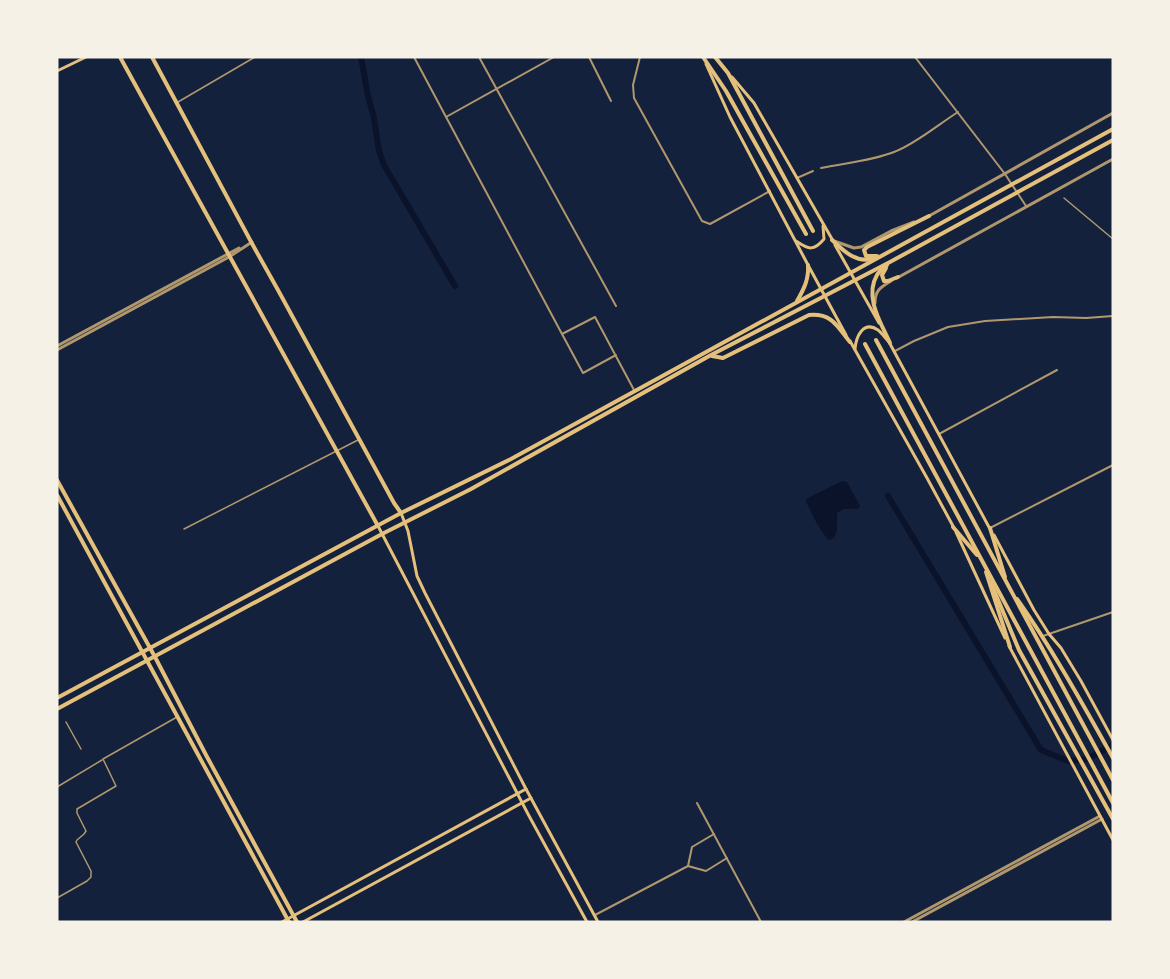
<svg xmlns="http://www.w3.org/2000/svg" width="1170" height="979" viewBox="0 0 1170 979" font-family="Manrope,sans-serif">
  <rect width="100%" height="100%" fill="#14213d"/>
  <polygon fill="#0b132b" points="842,481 847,482 860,506 858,509 844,509 837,513 837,531 834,538 828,540 817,524 806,502 806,499"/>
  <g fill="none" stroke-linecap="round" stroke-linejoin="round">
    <g stroke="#0b132b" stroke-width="6">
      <polyline points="361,57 368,96 374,118 379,151 384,165 455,286"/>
      <polyline points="888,496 1041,750 1068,761 1087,759 1113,745"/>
    </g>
    <g stroke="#b1986c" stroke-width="1.5">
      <polyline points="178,102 255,57"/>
      <polyline points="1064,198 1113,239"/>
      <polyline points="184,529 358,440"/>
    </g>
    <g stroke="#b1986c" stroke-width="1.5">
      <polyline points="66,722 81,749"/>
      <polyline points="57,787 102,760"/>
      <polyline points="57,898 87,881 91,877 91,871 76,842 77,840 84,834 86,831 77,813 77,809 116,786 103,759 177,717"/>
    </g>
    <g stroke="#b1986c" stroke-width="2">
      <polyline points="414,57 562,334"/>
      <polyline points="479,57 616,306"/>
      <polyline points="589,57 611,101"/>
      <polyline points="640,57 633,85 634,98 702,221 710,224 770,191"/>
      <polyline points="915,57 1005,174 1026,206"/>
      <polyline points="446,117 554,57"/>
      <path d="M821 168C845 163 871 161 894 152 914 145 939 124 958 112"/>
      <polyline points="797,178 813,171"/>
      <polyline points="895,351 914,341 948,327 985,321 1053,317 1086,318 1113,316"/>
      <polyline points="616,355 583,373 562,334 595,317 634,390"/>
      <polyline points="939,434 1057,370"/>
      <polyline points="990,528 1113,465"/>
      <polyline points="1043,636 1113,612"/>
      <polyline points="697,803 761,922"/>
      <polyline points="688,866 692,847 714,834"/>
      <polyline points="595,915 688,866 706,871 727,858"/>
    </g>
    <g stroke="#b1986c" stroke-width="3">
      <polyline points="929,216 1113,113"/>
      <polyline points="834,241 854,248 861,247 891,231 914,222"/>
      <polyline points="897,278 1113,159"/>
      <path d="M875 303C875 290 881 287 891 281"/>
      <polyline points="57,346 239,248"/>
      <polyline points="57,350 229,257 252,242"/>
      <polyline points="904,922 1100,816"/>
      <polyline points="912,922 1102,819"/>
    </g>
    <g stroke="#e5c07b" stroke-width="3">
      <polyline points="706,64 730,117 808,265 846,335"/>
      <polyline points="57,71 86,57"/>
      <polyline points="732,77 754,103 832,239"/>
      <path d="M796 241C809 250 814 251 824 239L823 226"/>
      <polyline points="835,245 879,323"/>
      <polyline points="850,341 927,478 953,526"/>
      <polyline points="889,342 990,529"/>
      <path d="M855 349C856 337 863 320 878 330 882 333 885 338 889 342"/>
      <polyline points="401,513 408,531 417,576 425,593 526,789 598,922"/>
      <polyline points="378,526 528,814 587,922"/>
      <polyline points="956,532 1005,638"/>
      <polyline points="994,535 1034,610 1049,634 1061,648 1081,681 1113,740"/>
      <polyline points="1009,646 1113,840"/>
      <polyline points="282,922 526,789"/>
      <polyline points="303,922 531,798"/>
    </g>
    <g stroke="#e5c07b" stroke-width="4">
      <polyline points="120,57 378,526"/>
      <polyline points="152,57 255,249 278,290 394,503 401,513"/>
      <polyline points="703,57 726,91 806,234"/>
      <polyline points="715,57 728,73 813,231"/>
      <path d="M832 240C843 250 855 263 872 259"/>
      <polyline points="877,256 866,256 864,250 867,247 929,216"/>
      <path d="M887 265C884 268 879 271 877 275 864 297 881 323 890 343"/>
      <polyline points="886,268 882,275 884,281 888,281 898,277"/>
      <path d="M797 301C804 289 809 279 808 265"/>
      <polyline points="876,340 1113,780"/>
      <polyline points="865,344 1113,803"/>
      <path d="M712 356 723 358 809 315C832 313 837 326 850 342"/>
      <polyline points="57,480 155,657 206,755 297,922"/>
      <polyline points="57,495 289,922"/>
      <polyline points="953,527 977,555"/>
      <polyline points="990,528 1005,577"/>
      <polyline points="986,572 1010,647"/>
      <polyline points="991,583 1019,650 1113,819"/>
      <path d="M1017 599C1053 650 1082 703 1113 758"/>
      <polyline points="57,698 401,513 511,459 1113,129"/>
      <polyline points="57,709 382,534 471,489 711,355 890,262 1113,140"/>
    </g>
  </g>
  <rect width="1170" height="979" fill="none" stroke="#f6f1e7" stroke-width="117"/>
</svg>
